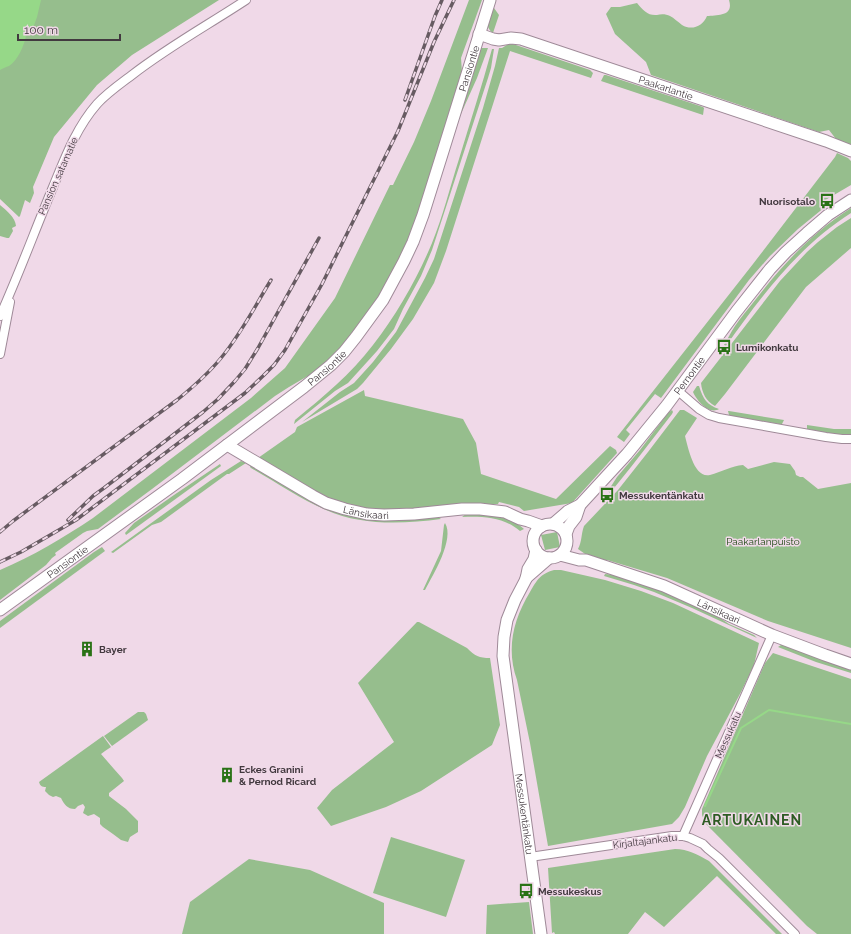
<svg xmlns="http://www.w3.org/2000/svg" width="851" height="934" viewBox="0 0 851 934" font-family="Raleway,sans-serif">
  <rect width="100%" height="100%" fill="#f0d9e8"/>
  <g fill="#96be8d">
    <polygon points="20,0 219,0 132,55 97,85 54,137 33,187 34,193 30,203 25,200 20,216 19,217 0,199 0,54"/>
    <path d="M469 0H482L461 58 462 72 411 235 389 279 371 310 339 350 324 365 313 373 289 387 275 396 152 489 98 529 87 531 83 533 55 553 56 555 52 558 46 565 0 600V570C33 556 63 538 93 518L251 398 285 368 335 298 390 185H393L414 142 431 101Z"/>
    <path d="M729 0H851V145L836 139 829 130 819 132 651 75 646 62 615 34 606 14 611 7H620L637 3C643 10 648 16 657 15 661 14 666 14 670 16 674 18 678 22 682 25 692 31 703 26 707 16 718 15 734 16 729 0Z"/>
    <path d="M494 8 499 15 493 33C483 26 490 17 494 8Z"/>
    <polygon points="510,43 590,70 593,73 591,78 510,51 446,251 434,283 413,319 391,349 363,383 357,389 302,422 340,392 354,383 373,362 396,332 425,278 434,259 483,108 495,66 499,48 502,48"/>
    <polygon points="481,48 488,48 477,78 456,125"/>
    <path d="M492 49H494L491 68 488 78 432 250 421 276 403 309 394 329 377 351 348 383 335 391 294 424 295 420C323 397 351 374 373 345 397 314 417 279 432 243 443 216 450 187 459 159 470 122 482 86 492 49Z"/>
    <polygon points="604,75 606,75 703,107 704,108 703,115 601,81"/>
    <polygon points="837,153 848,158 851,161 851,185 822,202 825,207 798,229 770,256 749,280 661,398 655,394 626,430 630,434 624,442 617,437 753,264 835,157"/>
    <path d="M0 205C7 211 15 217 16 226L12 228 13 231 9 238H7L0 236Z"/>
    <path d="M851 208V213C799 246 761 296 726 346L724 345C728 338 731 332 735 326 741 317 749 308 756 299 784 263 812 233 851 208Z"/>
    <path d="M851 218V248L806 287 725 394 715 406C706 401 702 393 701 383L780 281 807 252 818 242 837 227Z"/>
    <path d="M697 386H699C703 399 707 405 719 409 709 415 697 401 693 392Z"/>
    <polygon points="364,390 365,396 463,419 476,443 481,474 556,499 610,446 616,450 617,453 572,503 524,511 519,507 499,502 498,504 386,511 353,507 320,496 258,458 295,432 297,427"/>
    <polygon points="672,410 673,412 672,414 631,467 610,493 608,491 617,477 640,450 668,413"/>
    <path d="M680 410H684L697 418 685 436C688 447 694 479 710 475 721 472 732 466 743 465L748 469 774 462 790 464 795 471 796 475 800 477H803L818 489 851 483V648L768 621 667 578 607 560 605 562 588 556 578 549C582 542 581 534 584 526L618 490 648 452Z"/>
    <polygon points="728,411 729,411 784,420 782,424 779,424 732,416 729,415"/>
    <polygon points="807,425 834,429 851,429 851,435 834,434 807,429"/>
    <polygon points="241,461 246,463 229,474 227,474 161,522 152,525 113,553 111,552 211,480"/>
    <polygon points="220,464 221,466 126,535 125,533 134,523 174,495"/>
    <path d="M251 464 327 507 438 517 441 519C403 524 362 526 326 510 300 499 276 482 251 468L250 467Z"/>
    <path d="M470 513C490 515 508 514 524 529L520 531C504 517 482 516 462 517L466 514Z"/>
    <path d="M445 523C455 539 433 575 425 590H423L441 551 444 525Z"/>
    <polygon points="557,532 560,547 545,550 541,535"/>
    <polygon points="102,547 105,551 0,628 0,621 94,552"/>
    <path d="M554 570H561L605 580 641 591 673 603 759 643 754 665 741 692 707 756 685 807 679 817 672 824 548 846 530 743 517 680C506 649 513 620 530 592 537 580 540 574 554 570Z"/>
    <polygon points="605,574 616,575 637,581 705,608 729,624 754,635 757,638 692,608 654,592 634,585 604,576"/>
    <path d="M417 622H419L467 648C475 656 479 658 490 658L500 725 492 745 421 791 386 807 331 826 317 808 332 790 394 742 358 683Z"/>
    <polygon points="781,645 785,645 851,667 851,673 816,662 778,647"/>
    <polygon points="773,653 851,679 851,934 817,934 807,926 705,823 702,815 702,809 765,663"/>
    <polygon points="138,712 144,712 146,714 148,720 112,746 104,736"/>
    <path d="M103 736 111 747 105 751 101 754 114 769 122 778 124 781 109 793V796L126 809 138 821V832L130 837 128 842 121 840 113 834 103 827 100 824V818L94 814 88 816 83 813 85 807 83 804 78 806 75 809C67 809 64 804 61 798L56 796 53 797 49 795 45 791 46 787C42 787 40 786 39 782Z"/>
    <polygon points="391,837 465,860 446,917 373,893"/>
    <path d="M675 849C688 849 698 855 709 861L782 934H776L717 876 664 927 645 912 628 934H555L554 932 552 933 548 868Z"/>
    <polygon points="249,859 310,870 384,903 384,934 182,934 190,902"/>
    <polygon points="529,902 533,934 486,934 487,905"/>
  </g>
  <path fill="#96d888" d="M0 0H41L37 17 32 31 26 36C24 46 18 60 9 66 6 67 3 68 0 70Z"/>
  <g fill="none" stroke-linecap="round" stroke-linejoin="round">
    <polyline stroke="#96d888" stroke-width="2" points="705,806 741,728 769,710 851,724"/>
    <defs>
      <g id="street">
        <path d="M0 316C19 274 35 230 53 187 65 158 76 128 97 104 107 93 120 84 132 75 168 47 208 25 246 0"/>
        <polyline points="0,354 10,302"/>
        <polyline points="677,390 699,409 709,415 719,418 826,437 842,439 851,439"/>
        <polyline points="683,836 772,635"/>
        <polyline points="530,857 672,836 683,836 690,838 703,844 708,849 719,858 795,934"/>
      </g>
      <g id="secondary">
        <path id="s1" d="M479 34 493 39 499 40 511 38 521 39 826 141 851 151"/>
        <path id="s2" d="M227 445 313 496 326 503 345 509 367 514 384 515 414 514 462 509H480L505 512 520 519 528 521 542 526"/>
        <path id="s3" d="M553 524 568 511 580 505 627 454 667 405 736 312 770 269 786 252 807 233 828 215 851 200"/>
        <circle cx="550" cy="541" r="17"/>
        <polyline points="566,534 569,526 576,517 580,505"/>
        <path id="s4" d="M536 550 534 559 528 569 526 579 515 600 507 620 504 637 503 656 541 934"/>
        <path id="s5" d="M560 555 579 560H586L664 586 772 635 825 655 851 664"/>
        <polyline points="526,578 549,558"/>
        <path id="s6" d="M0 610 182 479 304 387 331 365 344 352 356 337 383 300 404 261 413 242 423 215 444 148 490 0"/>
      </g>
    </defs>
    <use href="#street" stroke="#9f8a98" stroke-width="10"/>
    <use href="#secondary" stroke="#9f8a98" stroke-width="13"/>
    <use href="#street" stroke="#fff" stroke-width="8"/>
    <use href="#secondary" stroke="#fff" stroke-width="11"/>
    <defs>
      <g id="rail">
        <polyline points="405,100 435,16 442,0"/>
        <polyline points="68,520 93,496 104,488 203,412 218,399 235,381 245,369 258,348 319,238"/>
        <path d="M0 532 13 521 177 400C193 387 208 374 221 358 241 334 255 306 271 280"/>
        <polyline points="0,562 21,552 76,520 245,393 263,376 274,365 285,350 322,284 398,131 434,42 454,0"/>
      </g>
    </defs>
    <use href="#rail" stroke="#675b62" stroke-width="3.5"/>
    <use href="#rail" stroke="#f0d9e8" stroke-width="2" stroke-dasharray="6" stroke-linecap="butt"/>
  </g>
  <defs>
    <symbol id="bus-bare" viewBox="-9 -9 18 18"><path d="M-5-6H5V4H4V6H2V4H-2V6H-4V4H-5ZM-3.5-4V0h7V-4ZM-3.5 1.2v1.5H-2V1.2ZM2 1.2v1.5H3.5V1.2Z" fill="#297215" stroke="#f0d9e8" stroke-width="2.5" paint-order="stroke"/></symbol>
    <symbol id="building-bare" viewBox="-9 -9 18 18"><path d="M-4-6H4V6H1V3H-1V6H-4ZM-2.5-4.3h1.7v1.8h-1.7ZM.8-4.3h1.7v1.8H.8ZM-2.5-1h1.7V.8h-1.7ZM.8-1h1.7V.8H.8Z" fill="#297215" stroke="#f0d9e8" stroke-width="2.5" paint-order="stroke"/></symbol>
  </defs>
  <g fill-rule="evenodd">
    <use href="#bus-bare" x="816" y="190" width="22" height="22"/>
    <use href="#bus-bare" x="713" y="336" width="22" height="22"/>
    <use href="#bus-bare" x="596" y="484" width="22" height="22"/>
    <use href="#building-bare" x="76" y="638" width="22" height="22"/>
    <use href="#building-bare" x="216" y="764" width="22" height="22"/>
    <use href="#bus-bare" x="515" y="880" width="22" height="22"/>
  </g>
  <g text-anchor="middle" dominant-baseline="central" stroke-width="3" stroke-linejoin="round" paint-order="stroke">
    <g font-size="10" fill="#42393f" stroke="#f0d9e8">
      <text stroke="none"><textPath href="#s6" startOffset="743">Pansiontie</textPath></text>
      <text stroke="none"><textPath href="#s1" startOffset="196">Paakarlantie</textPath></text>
      <text transform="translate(58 176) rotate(-66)">Pansion satamatie</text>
      <text stroke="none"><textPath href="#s6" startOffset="407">Pansiontie</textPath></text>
      <text stroke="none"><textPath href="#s3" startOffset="203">Pernontie</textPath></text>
      <text stroke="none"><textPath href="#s2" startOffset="156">Länsikaari</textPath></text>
      <text stroke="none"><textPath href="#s6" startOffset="83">Pansiontie</textPath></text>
      <text stroke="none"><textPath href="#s5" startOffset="169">Länsikaari</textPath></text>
      <text transform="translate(728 735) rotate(-66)">Messukatu</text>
      <text stroke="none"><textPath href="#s4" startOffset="272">Messukentänkatu</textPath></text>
      <text transform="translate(645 841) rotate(-7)">Kirjaltajankatu</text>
    </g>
    <g font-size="10" font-weight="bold" fill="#42393f" stroke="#f0d9e8" text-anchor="start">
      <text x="815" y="201" text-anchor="end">Nuorisotalo</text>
      <text x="736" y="347">Lumikonkatu</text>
      <text x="619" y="495">Messukentänkatu</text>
      <text x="99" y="649">Bayer</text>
      <text x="239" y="769">Eckes Granini<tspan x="239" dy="12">&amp; Pernod Ricard</tspan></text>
      <text x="538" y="891">Messukeskus</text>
    </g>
    <g font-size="10" fill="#1d4812" stroke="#f0d9e8">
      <text x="763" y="541">Paakarlanpuisto</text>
    </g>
    <g font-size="14" font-weight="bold" letter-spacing="1" fill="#2e5c24" stroke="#f0d9e8">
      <text x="752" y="820">ARTUKAINEN</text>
    </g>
  </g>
  <path d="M18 34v6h102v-6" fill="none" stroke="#42393f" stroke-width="2"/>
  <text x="24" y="34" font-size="12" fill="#42393f" stroke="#f0d9e8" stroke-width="3" paint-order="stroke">100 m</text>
</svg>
